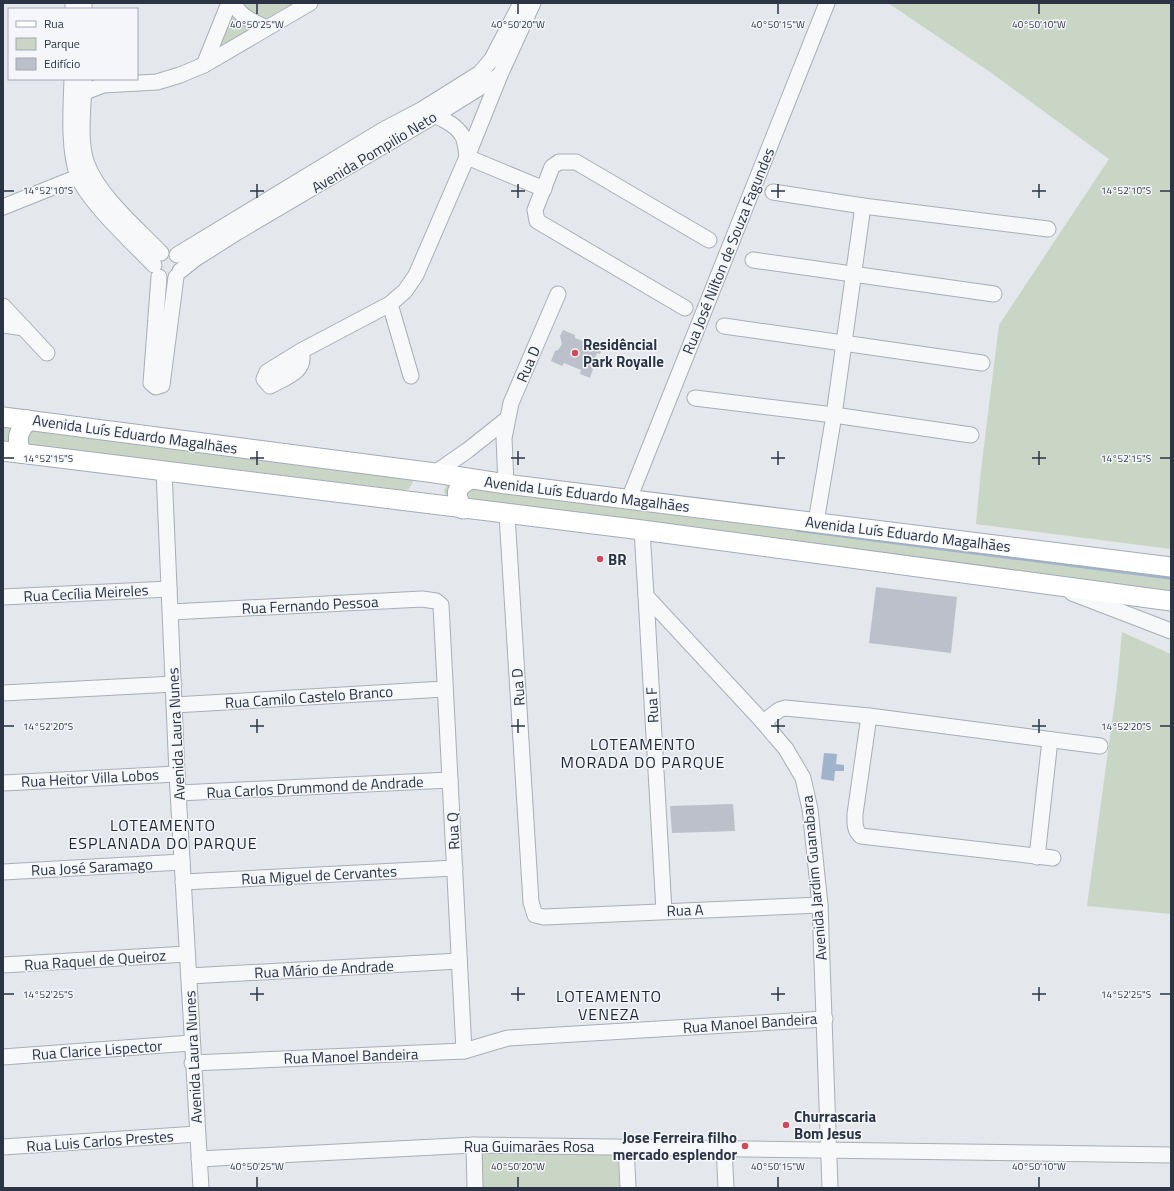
<svg xmlns="http://www.w3.org/2000/svg" width="1174" height="1191" viewBox="0 0 1174 1191" font-family="'Titillium Web',sans-serif">
  <rect width="100%" height="100%" fill="#e4e7ec"/>
  <g fill="#c9d6c5">
    <polygon points="241,3 294,3 265,19 256,19"/>
    <polygon points="888,3 1171,3 1171,549 976,524 981,470 999,325 1109,159 990,72"/>
    <polygon points="231,9 253,26 251,30 219,47"/>
    <polygon points="3,420 16,422 11,443 3,442"/>
    <polygon points="29,430 411,478 413,482 409,489 402,490 38,446 29,444"/>
    <polygon points="447,483 1171,570 1171,592 447,498 444,491"/>
    <polygon points="1122,632 1171,654 1171,914 1087,906 1117,685"/>
    <polygon points="480,1146 614,1150 618,1155 620,1188 476,1188"/>
  </g>
  <polygon fill="#9fb4cc" points="824,753 837,754 836,764 844,765 844,771 835,771 834,781 821,779"/>
  <g fill="none" stroke-linecap="round" stroke-linejoin="round">
    <polyline stroke="#9fb4cc" stroke-width="3.5" points="797,530 1171,578"/>
  </g>
  <g fill="#bbc0ca">
    <polygon points="563,330 575,335 575,338 591,344 592,341 604,346 600,354 597,353 591,368 593,369 590,378 580,374 581,370 564,363 562,366 551,361 555,351 558,350 562,344 560,336"/>
    <polygon points="876,587 957,597 951,653 869,643"/>
    <polygon points="733,804 735,831 672,833 670,806"/>
  </g>
  <g fill="none" stroke-linecap="round" stroke-linejoin="round">
    <defs>
      <g id="minor">
        <path d="M233 3C241 17 253 22 267 28"/>
        <polyline points="73,9 73,3"/>
        <polyline points="84,9 84,3"/>
        <polyline points="204,65 229,3"/>
        <polyline points="500,75 467,157 544,189"/>
        <path d="M72 79C71 108 68 150 78 176 88 202 133 243 154 265"/>
        <path d="M84 79C84 104 78 141 87 164 99 196 137 228 161 253"/>
        <polyline points="72,97 103,85 157,82 180,75 204,65 310,3"/>
        <polyline points="773,192 863,206 1048,229"/>
        <polyline points="3,207 88,173"/>
        <polyline points="177,255 383,130 421,110 480,73 492,59 521,3"/>
        <polyline points="753,260 994,294"/>
        <polyline points="180,271 195,259 236,233 436,115 500,75 533,3"/>
        <polyline points="159,277 151,383 156,387 162,385 176,277"/>
        <polyline points="390,304 411,376"/>
        <polyline points="3,306 47,353"/>
        <polyline points="685,308 537,221 535,210 552,167 559,162 576,162 709,240"/>
        <polyline points="3,325 24,328"/>
        <polyline points="724,326 982,363"/>
        <path d="M301 351C307 372 286 377 270 386L264 379 267 372 301 351 390 304 405 291 416 275 467 157C466 151 466 141 462 135 454 122 434 115 421 110"/>
        <polyline points="695,398 834,415 971,435"/>
        <polyline points="164,471 177,774 201,1188"/>
        <polyline points="435,473 468,450 507,419"/>
        <polyline points="506,484 504,438 511,403 558,294"/>
        <polyline points="629,499 827,3"/>
        <polyline points="507,515 531,902 535,915 544,917 820,905"/>
        <polyline points="816,522 834,415 863,206"/>
        <polyline points="642,530 646,596 763,722 786,749 803,778 810,809 820,905 830,1188"/>
        <polyline points="1072,593 1171,631"/>
        <polyline points="646,596 664,911"/>
        <polyline points="3,597 169,589"/>
        <polyline points="171,612 422,599 436,601 441,605 464,1051"/>
        <polyline points="3,693 174,684"/>
        <polyline points="174,705 444,689"/>
        <path d="M869 716 855 814C855 823 854 830 861 836L1053 858"/>
        <polyline points="763,722 779,710 785,708 869,716 1100,746"/>
        <polyline points="3,783 177,774"/>
        <polyline points="179,793 450,780"/>
        <polyline points="1037,857 1050,740"/>
        <polyline points="3,872 182,862"/>
        <polyline points="183,882 455,868"/>
        <polyline points="3,965 187,954"/>
        <polyline points="189,976 459,961"/>
        <polyline points="3,1057 191,1043"/>
        <polyline points="192,1063 464,1051 508,1038 825,1019"/>
        <polyline points="474,1145 475,1188"/>
        <polyline points="626,1146 628,1188"/>
        <polyline points="3,1147 197,1134"/>
        <polyline points="724,1147 726,1188"/>
        <polyline points="199,1159 474,1145 1171,1155"/>
      </g>
      <g id="major">
        <polyline points="3,417 435,473 506,484 1171,567"/>
        <polyline points="3,451 642,530 1171,601"/>
        <path d="M20 453C17 436 17 434 28 420"/>
        <path d="M463 509C454 494 455 487 471 479"/>
      </g>
    </defs>
    <use href="#minor" stroke="#a9aeb7" stroke-width="17"/>
    <use href="#major" stroke="#a3abb8" stroke-width="21"/>
    <use href="#minor" stroke="#f7f8fa" stroke-width="15"/>
    <use href="#major" stroke="#fff" stroke-width="19"/>
  </g>
  <path fill="none" stroke="#2b3445" stroke-width="1.5" d="M257 4V14M518 4V14M778 4V14M1039 4V14M257 184V198M518 184V198M778 184V198M1039 184V198M4 191H14M250 191H264M511 191H525M771 191H785M1032 191H1046M1160 191H1170M257 451V465M518 451V465M778 451V465M1039 451V465M4 458H14M250 458H264M511 458H525M771 458H785M1032 458H1046M1160 458H1170M257 719V733M518 719V733M778 719V733M1039 719V733M4 726H14M250 726H264M511 726H525M771 726H785M1032 726H1046M1160 726H1170M257 987V1001M518 987V1001M778 987V1001M1039 987V1001M4 994H14M250 994H264M511 994H525M771 994H785M1032 994H1046M1160 994H1170M257 1177V1187M518 1177V1187M778 1177V1187M1039 1177V1187"/>
  <g fill="#d1495b" stroke="#f4f6f9" stroke-width="1.5">
    <circle cx="575" cy="353" r="4"/>
    <circle cx="600" cy="559" r="4"/>
    <circle cx="786" cy="1125" r="4"/>
    <circle cx="745" cy="1146" r="4"/>
  </g>
  <g text-anchor="middle" dominant-baseline="central" stroke-width="3" stroke-linejoin="round" paint-order="stroke">
    <g font-size="15" fill="#2b3445" stroke="#f4f6f9">
      <text transform="translate(374 152) rotate(-31)">Avenida Pompilio Neto</text>
      <text transform="translate(728 251) rotate(-68)">Rua José Nilton de Souza Fagundes</text>
      <text transform="translate(528 364) rotate(-67)">Rua D</text>
      <text transform="translate(135 434) rotate(8)">Avenida Luís Eduardo Magalhães</text>
      <text transform="translate(587 494) rotate(7)">Avenida Luís Eduardo Magalhães</text>
      <text transform="translate(908 534) rotate(7)">Avenida Luís Eduardo Magalhães</text>
      <text transform="translate(86 593) rotate(-3)">Rua Cecília Meireles</text>
      <text transform="translate(310 605) rotate(-3)">Rua Fernando Pessoa</text>
      <text transform="translate(518 687) rotate(-94)">Rua D</text>
      <text transform="translate(309 697) rotate(-4)">Rua Camilo Castelo Branco</text>
      <text transform="translate(652 705) rotate(-93)">Rua F</text>
      <text transform="translate(176 734) rotate(-93)">Avenida Laura Nunes</text>
      <text transform="translate(90 778) rotate(-3)">Rua Heitor Villa Lobos</text>
      <text transform="translate(315 787) rotate(-3)">Rua Carlos Drummond de Andrade</text>
      <text transform="translate(453 831) rotate(-93)">Rua Q</text>
      <text transform="translate(92 867) rotate(-3)">Rua José Saramago</text>
      <text transform="translate(319 875) rotate(-3)">Rua Miguel de Cervantes</text>
      <text transform="translate(814 878) rotate(-95)">Avenida Jardim Guanabara</text>
      <text transform="translate(685 910) rotate(-2)">Rua A</text>
      <text transform="translate(95 960) rotate(-4)">Rua Raquel de Queiroz</text>
      <text transform="translate(324 969) rotate(-3)">Rua Mário de Andrade</text>
      <text transform="translate(750 1023) rotate(-4)">Rua Manoel Bandeira</text>
      <text transform="translate(97 1050) rotate(-4)">Rua Clarice Lispector</text>
      <text transform="translate(351 1056) rotate(-2)">Rua Manoel Bandeira</text>
      <text transform="translate(193 1057) rotate(-93)">Avenida Laura Nunes</text>
      <text transform="translate(100 1141) rotate(-4)">Rua Luis Carlos Prestes</text>
      <text x="529" y="1146">Rua Guimarães Rosa</text>
    </g>
    <g font-size="15" font-weight="bold" fill="#2b3445" stroke="#f4f6f9" text-anchor="start">
      <text x="583" y="344">Residêncial<tspan x="583" dy="17">Park Royalle</tspan></text>
      <text x="608" y="559">BR</text>
      <text x="794" y="1116">Churrascaria<tspan x="794" dy="17">Bom Jesus</tspan></text>
      <text x="737" y="1137" text-anchor="end">Jose Ferreira filho<tspan x="737" dy="17">mercado esplendor</tspan></text>
    </g>
    <g font-size="16" letter-spacing="1" fill="#1d2536" stroke="#f4f6f9">
      <text x="643" y="744">LOTEAMENTO<tspan x="643" dy="18">MORADA DO PARQUE</tspan></text>
      <text x="163" y="825">LOTEAMENTO<tspan x="163" dy="18">ESPLANADA DO PARQUE</tspan></text>
      <text x="609" y="996">LOTEAMENTO<tspan x="609" dy="18">VENEZA</tspan></text>
    </g>
  </g>
  <g font-size="10" text-anchor="middle" fill="#2b3445" stroke="#f4f6f9" stroke-width="3" stroke-linejoin="round" paint-order="stroke">
    <text x="257" y="28">40°50'25"W</text>
    <text x="518" y="28">40°50'20"W</text>
    <text x="778" y="28">40°50'15"W</text>
    <text x="1039" y="28">40°50'10"W</text>
    <text x="48" y="194">14°52'10"S</text>
    <text x="1126" y="194">14°52'10"S</text>
    <text x="48" y="462">14°52'15"S</text>
    <text x="1126" y="462">14°52'15"S</text>
    <text x="48" y="730">14°52'20"S</text>
    <text x="1126" y="730">14°52'20"S</text>
    <text x="48" y="998">14°52'25"S</text>
    <text x="1126" y="998">14°52'25"S</text>
    <text x="257" y="1170">40°50'25"W</text>
    <text x="518" y="1170">40°50'20"W</text>
    <text x="778" y="1170">40°50'15"W</text>
    <text x="1039" y="1170">40°50'10"W</text>
  </g>
  <rect width="1174" height="1191" fill="none" stroke="#2b3445" stroke-width="8"/>
  <rect x="8" y="8" width="130" height="72" fill="#f4f6f9" stroke="#a4a8b1"/>
  <rect x="16" y="21" width="20" height="6" fill="#ffffff" stroke="#a4a8b1"/>
  <text x="44" y="28" font-size="12" fill="#2b3445">Rua</text>
  <rect x="16" y="38" width="20" height="12" fill="#c9d6c5" stroke="#a4a8b1"/>
  <text x="44" y="48" font-size="12" fill="#2b3445">Parque</text>
  <rect x="16" y="58" width="20" height="12" fill="#bbc0ca" stroke="#a4a8b1"/>
  <text x="44" y="68" font-size="12" fill="#2b3445">Edifício</text>
</svg>
